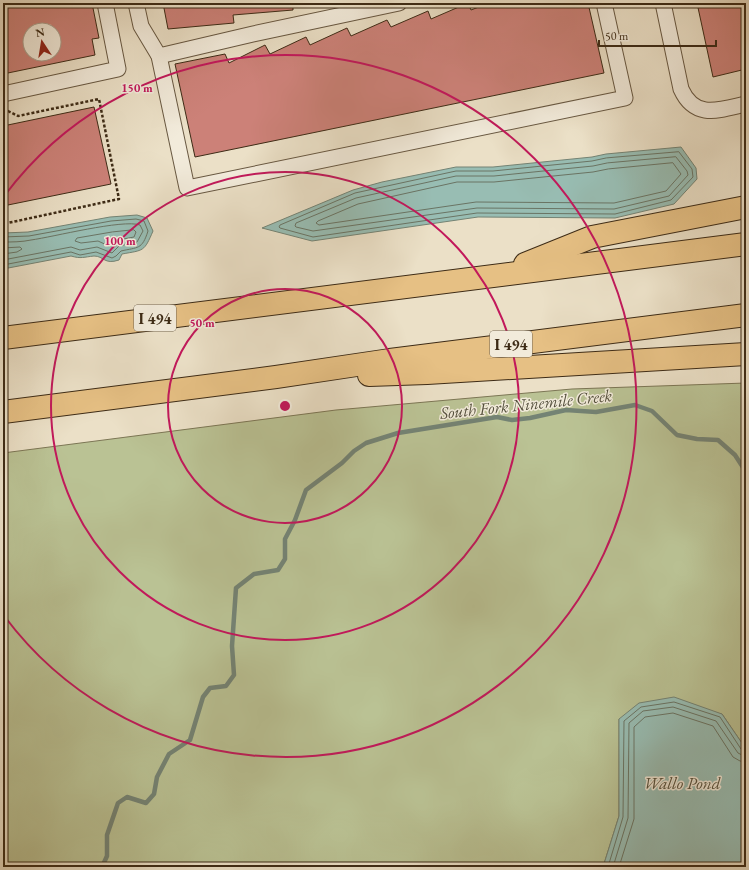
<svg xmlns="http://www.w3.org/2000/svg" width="749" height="870" viewBox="0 0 749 870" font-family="'EB Garamond',serif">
  <rect width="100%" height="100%" fill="#ebe0c7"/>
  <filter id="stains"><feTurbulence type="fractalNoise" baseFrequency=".005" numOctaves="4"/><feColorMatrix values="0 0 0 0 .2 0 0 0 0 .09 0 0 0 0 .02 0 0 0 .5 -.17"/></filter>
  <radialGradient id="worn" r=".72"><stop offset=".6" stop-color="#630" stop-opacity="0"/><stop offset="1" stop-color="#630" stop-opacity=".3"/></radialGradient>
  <polygon fill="#bac294" stroke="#7c7655" points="746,383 746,749 722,714 619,719 619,816 603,867 3,867 3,453 336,410 572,389"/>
  <g fill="#98bdb3" stroke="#748374">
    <polygon points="681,147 696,168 697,179 674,204 615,218 478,217 312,241 262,228 353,190 382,182 456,167 493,167 592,157 606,154"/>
    <path d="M137 215 147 218 153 231C144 252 144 250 122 254L119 260C104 265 104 256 94 256 84 257 81 259 71 256L3 269V233L28 232 110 217Z"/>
    <polygon points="674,697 722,714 746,749 746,867 603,867 619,816 619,719 639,703"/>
  </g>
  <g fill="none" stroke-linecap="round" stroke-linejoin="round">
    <g stroke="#6a7464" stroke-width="1">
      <polygon points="679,152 692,169 693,177 671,200 615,214 477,213 313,237 280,228 279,227 280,225 355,193 456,171 493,171 592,161 606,158"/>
      <polygon points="676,157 687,171 688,175 669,196 614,209 477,208 313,231 296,227 295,226 296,223 356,198 456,176 494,176 593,166 607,163"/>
      <polygon points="673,163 681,174 666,191 614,203 476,202 319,225 316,223 318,221 358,204 457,182 494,182 593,172 608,169"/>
      <polygon points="134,230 136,232 134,237 118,240 109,246 98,241 81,243 75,241 77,238 112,232"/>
      <path d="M3 237 29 236 111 221 136 219 144 221 148 231C142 250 138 247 121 251L116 256 112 258 96 252 80 255 71 252 3 265"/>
      <path d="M3 242C12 242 22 242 31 240 53 237 123 219 140 225L143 231 137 242 119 246 112 253 97 247 80 250 71 247 3 260"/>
      <polyline points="3,248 20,247 22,249 17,252 3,254"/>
      <polyline points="608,867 623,817 624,721 641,707 674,702 720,717 741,749 746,751"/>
      <polyline points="613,867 628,818 629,723 643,711 673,707 716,721 738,753 742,755 746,756"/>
      <polyline points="619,867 634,819 634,727 645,717 673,713 713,726 733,757 740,761 746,762"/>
    </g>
    <polyline stroke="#748374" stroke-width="4.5" points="102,867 107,856 107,835 118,803 127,797 146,803 154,794 157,777 169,754 190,740 203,697 210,688 226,686 234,675 232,646 236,588 254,574 278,570 285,559 285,539 295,520 306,490 342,463 354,451 366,443 398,433 497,417 512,420 530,418 566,410 596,412 635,405 652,411 677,435 697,439 718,440 735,455 746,472"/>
  </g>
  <g fill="#cc8178" stroke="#3d2b16" fill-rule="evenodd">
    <path d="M3 3H92L99 38 92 39 95 55 3 74ZM30 30H54V54H30Z"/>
    <polygon points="163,3 293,3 293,10 233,15 234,23 168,29"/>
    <polygon points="468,3 471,10 489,3 588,3 604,73 195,157 175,64 225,54 229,63 265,45 270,54 306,37 310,45 347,28 351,36 387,20 391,27 428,11 431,19"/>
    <polygon points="697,3 746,3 746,69 713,77"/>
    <polygon points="94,107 111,184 3,206 3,126"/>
  </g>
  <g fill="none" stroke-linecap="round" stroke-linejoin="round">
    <defs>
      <g id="minor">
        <polyline points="136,3 141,26 159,56 187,188 625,98 604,3"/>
        <path d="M663 3 681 89C695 120 719 110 746 104"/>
        <polyline points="159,56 253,34 399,3"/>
        <polyline points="3,94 118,69 105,3"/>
      </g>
      <g id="highway">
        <polyline points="525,264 592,237 746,207"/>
        <polyline points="3,338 746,244"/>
        <polyline points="369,375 427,373 746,354"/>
        <polyline points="3,412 276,377 390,360 746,315"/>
      </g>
    </defs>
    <use href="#minor" stroke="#685842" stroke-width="17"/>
    <use href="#highway" stroke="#3d2b16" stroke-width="24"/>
    <polyline stroke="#3d2b16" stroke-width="2.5" stroke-dasharray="3 2" stroke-linecap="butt" points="3,112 8,111 18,116 99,99 119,199 3,224"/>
    <use href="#minor" stroke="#f2ebdb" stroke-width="15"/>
    <use href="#highway" stroke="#e6c084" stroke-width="22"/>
  </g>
  <g fill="none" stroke="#c2185b" stroke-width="2">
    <circle cx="285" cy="406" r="117"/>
    <circle cx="285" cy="406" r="234"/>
    <path d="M5 195A351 351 0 1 1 5 617"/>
  </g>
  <g text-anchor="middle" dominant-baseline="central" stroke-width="3" stroke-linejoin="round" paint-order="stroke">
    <g fill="#f2ebdb" stroke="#736551" stroke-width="1">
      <rect x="134" y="305" width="42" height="26" rx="3"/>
      <rect x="490" y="331" width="42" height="26" rx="3"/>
    </g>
    <g font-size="15" font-weight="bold" fill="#3d2b16">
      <text x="155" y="318">I 494</text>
      <text x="511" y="344">I 494</text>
    </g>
    <g font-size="17" font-style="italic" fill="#54503d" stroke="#f2ebdb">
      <text transform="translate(526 404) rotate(-6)">South Fork Ninemile Creek</text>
      <text x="682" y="783">Wallo Pond</text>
    </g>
  </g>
  <circle cx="285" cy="406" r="6" fill="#c2185b" stroke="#f2ebdb" stroke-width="2"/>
  <g font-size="12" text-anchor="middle" font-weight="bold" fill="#c2185b" stroke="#f2ebdb" stroke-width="3" stroke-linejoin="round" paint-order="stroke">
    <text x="137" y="92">150 m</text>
    <text x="120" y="245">100 m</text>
    <text x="202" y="327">50 m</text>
  </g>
  <rect width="749" height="870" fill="none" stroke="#ebe0c7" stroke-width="16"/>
  <rect x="4" y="4" width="741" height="862" fill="none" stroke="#3d2b16" stroke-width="2"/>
  <rect x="8" y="8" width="733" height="854" fill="none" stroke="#3d2b16"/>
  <g transform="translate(42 42) rotate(348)"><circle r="19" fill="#f2ebdb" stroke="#aa9e8c"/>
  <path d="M0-3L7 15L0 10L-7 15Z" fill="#8f2418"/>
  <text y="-6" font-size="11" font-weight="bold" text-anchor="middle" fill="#3d2b16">N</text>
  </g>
  <path d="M599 40v6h117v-6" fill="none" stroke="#3d2b16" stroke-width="2"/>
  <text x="605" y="40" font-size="12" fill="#3d2b16" stroke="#f2ebdb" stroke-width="3" paint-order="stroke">50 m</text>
  <rect width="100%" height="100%" filter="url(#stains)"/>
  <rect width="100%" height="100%" fill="url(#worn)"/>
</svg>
